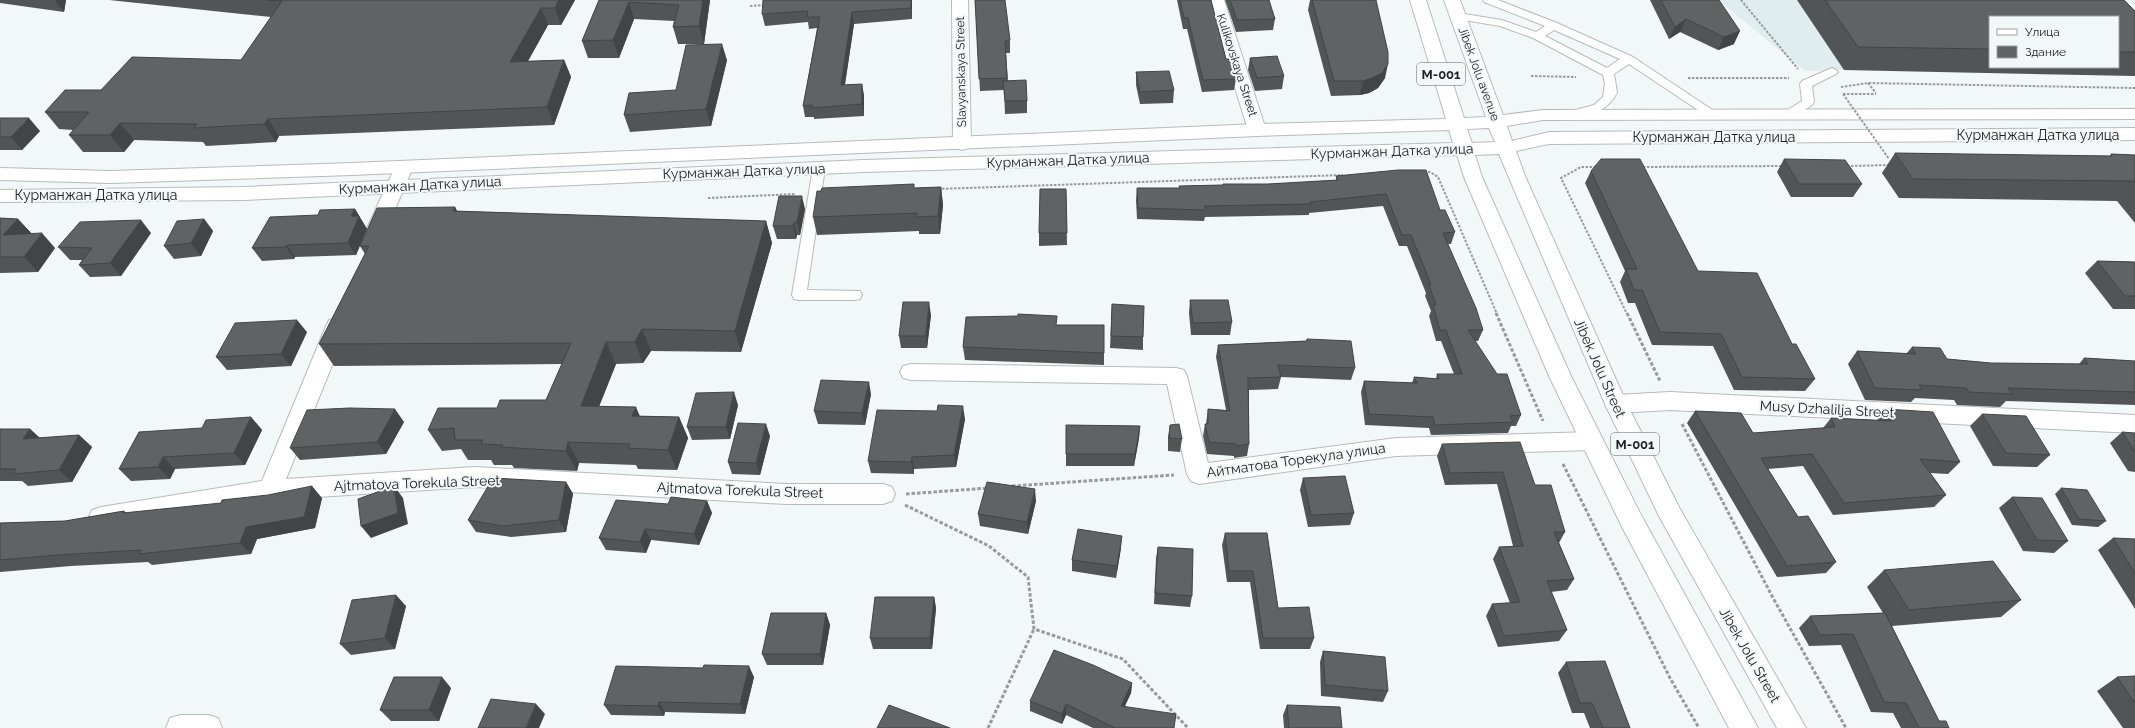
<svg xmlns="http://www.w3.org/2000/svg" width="2135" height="728" viewBox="0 0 2135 728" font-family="Raleway,sans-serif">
  <rect width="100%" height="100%" fill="#f2f7f7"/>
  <polygon fill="#dfedef" points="1718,0 2084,0 1990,17 1990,67 2118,67 2135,52 2135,76 1844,70 1805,71"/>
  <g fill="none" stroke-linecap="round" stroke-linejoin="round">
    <defs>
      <g id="lane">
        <path d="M1483 0H1498L1557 23 1633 57 1720 115 1714 119 1710 118 1629 64 1614 74 1617 92C1611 108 1585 122 1568 118L1566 115 1568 112 1594 105 1603 97 1605 83 1603 75 1533 38 1500 26 1458 19 1452 16 1458 13 1502 20 1536 32 1545 26 1484 2ZM1554 30 1620 59 1607 68 1545 36Z"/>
        <polygon points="1832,68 1836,70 1838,72 1836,74 1812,86 1814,102 1812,105 1792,118 1784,118 1782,115 1784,112 1802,101 1800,84 1802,81"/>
        <polygon points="819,164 825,168 807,290 860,291 862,295 860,299 855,300 799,300 794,299 792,295 813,168"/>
      </g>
      <g id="street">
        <polygon points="952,0 968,0 971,144 968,148 962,150 956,148 953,144"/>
        <polygon points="1208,0 1224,0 1266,130 1263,134 1257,136 1251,134 1248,130"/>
        <polygon points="404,161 411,163 413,167 384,235 381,240 374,242 367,240 364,235 395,167 397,163"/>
        <polygon points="337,318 345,320 348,326 286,479 475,467 787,484 883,484 892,487 895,494 892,501 883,504 787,504 475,487 270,500 101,527 92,524 89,517 92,510 101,507 262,481 326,326 329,320"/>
        <polygon points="911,364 1176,368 1184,370 1187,376 1208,463 1396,438 1591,432 1599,434 1603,441 1599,448 1591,450 1396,456 1199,484 1191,481 1187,474 1167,384 911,380 903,378 900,372 903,366"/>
        <polygon points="1670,392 2135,415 2135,433 1670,410 1616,413 1608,410 1605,404 1608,398 1616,395"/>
        <polygon points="180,715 208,715 218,718 222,728 166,728 170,718"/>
      </g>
      <path id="primary" d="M1410 0H1426L1464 118 1486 117 1444 0H1460L1503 115 1543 110 2135 109V119L1543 120 1507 126 1512 141 1549 132 2135 128V140L1549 144 1516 151 1525 176 1627 404 1680 509 1806 728H1777L1659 516 1605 404 1499 154 1475 155 1482 177 1571 376 1640 513 1758 728H1729L1622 527 1549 376 1464 177 1457 155 864 172 244 200 0 202V190L244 187 864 160 1453 143 1449 130 1257 136 352 175 111 183 0 180V168L111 171 352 163 1257 124 1446 119ZM1489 128 1495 142 1472 143 1467 129Z"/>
    </defs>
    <use href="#lane" stroke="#b7bbbb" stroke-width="2"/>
    <use href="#street" stroke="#b7bbbb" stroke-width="2"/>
    <use href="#primary" stroke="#b7bbbb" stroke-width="2"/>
    <g stroke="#969a9a" stroke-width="2" stroke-dasharray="2.5 1.5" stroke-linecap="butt">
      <polyline points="1741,0 1798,69"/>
      <polyline points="750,6 765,5"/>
      <polyline points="1531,76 1576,77"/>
      <polyline points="1688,78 1789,78"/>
      <polyline points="1868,83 1876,93"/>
      <polyline points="1841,87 1868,83 2135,88"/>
      <polyline points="1843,94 1876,94"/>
      <polyline points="1847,166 1890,165"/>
      <polyline points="1596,167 1581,167 1561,178 1627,314"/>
      <polyline points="1643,167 1782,166"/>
      <polyline points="1424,173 1430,172 1438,177 1497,314"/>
      <polyline points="938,189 1343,175"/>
      <polyline points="708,198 795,194"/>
    </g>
    <g stroke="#969a9a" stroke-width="3" stroke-dasharray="3.5 2" stroke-linecap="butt">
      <polyline points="1496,313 1543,421"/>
      <polyline points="1627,313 1660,381"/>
      <polyline points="1682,424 1772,596 1846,728"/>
      <polyline points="1563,464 1670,678 1699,728"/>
      <polyline points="1012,486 1174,475"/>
      <polyline points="906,494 989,488"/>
      <polyline points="905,505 989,546 1028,577 1034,629 1123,659 1188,728"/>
      <polyline points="988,728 1034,629"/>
    </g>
    <use href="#lane" fill="#fff" fill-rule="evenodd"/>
    <use href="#street" fill="#fff" fill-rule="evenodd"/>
    <use href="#primary" fill="#fff" fill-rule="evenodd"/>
    <polyline stroke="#969a9a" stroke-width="2" stroke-dasharray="2.5 1.5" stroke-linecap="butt" points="1843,94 1889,159"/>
  </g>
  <g fill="#525555" fill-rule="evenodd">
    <polygon points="0,0 66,0 64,12 0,3"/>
    <polygon points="109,0 575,0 561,25 548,25 528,61 564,60 571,77 554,125 279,136 276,142 206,146 203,142 134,140 124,152 83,152 69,135 73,130 59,129 45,112 101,90 241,60 271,17"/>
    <polygon points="599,0 710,0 704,44 678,44 673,27 674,21 634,19 619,58 588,58 582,41"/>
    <polygon points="912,0 912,19 854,24 845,85 864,95 864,116 814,119 814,117 805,117 803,106 817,28 809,29 808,22 765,26 762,14"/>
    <polygon points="975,0 1010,40 1010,53 1006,53 1008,81 1027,101 1027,113 1005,114 1004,90 980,91"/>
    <polygon points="1177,0 1211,0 1226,59 1236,79 1234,90 1202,92 1187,29 1183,29"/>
    <polygon points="1225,0 1269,0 1275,19 1273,30 1236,32"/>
    <polygon points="1310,0 1376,0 1385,78 1378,88 1369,93 1360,95 1331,96 1308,10"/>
    <polygon points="1650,0 1719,0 1734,44 1718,50 1680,32 1669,39"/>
    <path d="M1797 0H2124L2135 11V76L1844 70ZM1990 17H2118V67H1990Z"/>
    <polygon points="1250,58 1284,76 1282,89 1255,91 1248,70"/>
    <polygon points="727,60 711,126 630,132 624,115 676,90"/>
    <polygon points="1136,72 1174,90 1173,103 1140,104 1136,85"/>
    <polygon points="0,118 40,131 22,150 0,150"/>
    <polygon points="1895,153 2110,156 2111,154 2135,155 2135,223 2117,201 1899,198 1882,173"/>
    <polygon points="1784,159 1862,184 1853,197 1791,197 1777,172"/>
    <polygon points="1591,171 1698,271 1792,344 1815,379 1805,391 1734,390 1713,346 1652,345 1635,303 1628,303 1620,282 1625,271 1585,183"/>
    <polygon points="1336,176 1440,210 1455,232 1451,244 1448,244 1483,330 1478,341 1475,341 1521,415 1516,426 1511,426 1508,433 1431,435 1429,428 1365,425 1361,392 1364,381 1412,383 1414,377 1436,379 1437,374 1454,374 1441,341 1436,341 1429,316 1431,311 1425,296 1426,293 1407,246 1399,246 1383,206 1309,213 1309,215 1205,217 1204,221 1137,219 1136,200 1137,188 1179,188 1179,186 1223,185 1223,184 1268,184 1336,180"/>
    <polygon points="941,187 943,205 940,234 919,234 919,231 817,235 813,217 915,188"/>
    <polygon points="1066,189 1067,245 1039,246 1039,233"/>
    <polygon points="455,207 457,211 766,221 772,243 741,352 651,351 643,363 616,364 599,406 639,416 679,417 688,438 677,470 638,469 636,465 579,463 577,471 514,468 512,465 494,465 491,460 468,460 461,449 442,451 428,430 497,408 546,400 562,364 334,366 319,344 365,254 360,246"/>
    <polygon points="355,209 367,229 356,255 295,257 294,259 262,261 252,248 318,215"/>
    <polygon points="805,209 800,235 797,235 796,239 777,239 773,226"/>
    <polygon points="0,218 18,219 32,234 55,248 38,272 0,273"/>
    <polygon points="204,219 213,231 201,256 174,259 164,246"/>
    <polygon points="151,233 121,276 90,277 79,265 82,260 70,260 58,247"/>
    <polygon points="2097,261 2135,262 2135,309 2113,309 2085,273"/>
    <polygon points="1190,300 1232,322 1230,335 1191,335 1189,313"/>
    <polygon points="1112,304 1143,337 1143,350 1110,348"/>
    <polygon points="931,315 927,348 901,348 899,336"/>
    <polygon points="1057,325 1104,353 1104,365 965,360 963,347"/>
    <polygon points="307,332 291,366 227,370 216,357"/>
    <polygon points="1307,339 1355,368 1351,380 1281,377 1278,389 1249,390 1249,444 1247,456 1234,458 1234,456 1207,454 1203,436 1205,424 1206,424 1208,409 1226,410 1216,357 1218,345 1306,341"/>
    <polygon points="1912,347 1947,359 1991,363 2079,364 2084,358 2135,361 2135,405 2006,401 2000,407 1957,405 1954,400 1915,398 1911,402 1865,400 1848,364 1857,351 1906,354"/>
    <polygon points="871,394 865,425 818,424 814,411"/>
    <polygon points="738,405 730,439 692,440 687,427"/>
    <polygon points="1886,409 1960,462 1948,474 1930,473 1946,495 1934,507 1833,515 1803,466 1768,469 1798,517 1836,562 1826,573 1777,577 1687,423 1695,411 1753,433 1823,428 1831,418 1877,420"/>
    <polygon points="1982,414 2050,455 2037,467 1993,466 1970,426"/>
    <polygon points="251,417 262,430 245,465 175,469 170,479 131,481 119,469 202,428"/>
    <polygon points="965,419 956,467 914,469 914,474 871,473 868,461"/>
    <polygon points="404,422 386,454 300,460 290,448"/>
    <polygon points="1066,425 1140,426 1139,438 1134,466 1066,466"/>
    <polygon points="1170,425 1182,439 1180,452 1168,451 1168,437"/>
    <polygon points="0,429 30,429 40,438 79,435 92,447 72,482 28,486 22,481 0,481"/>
    <polygon points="2122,432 2135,433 2135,472 2128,471 2110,443"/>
    <polygon points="770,436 760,475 732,474 728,462"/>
    <polygon points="1442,444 1535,485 1565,532 1559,543 1574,579 1567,590 1551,592 1567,630 1559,641 1498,647 1486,616 1492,604 1510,603 1493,559 1499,547 1513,546 1497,484 1445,485 1437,456"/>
    <polygon points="1303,478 1354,513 1350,525 1308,527 1300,490"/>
    <polygon points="566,482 573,494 566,532 511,537 476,532 468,520"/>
    <polygon points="2061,488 2106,521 2098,527 2072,525 2055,494"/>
    <polygon points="2012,497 2068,541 2054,553 2023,551 1999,508"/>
    <polygon points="322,498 315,528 257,539 251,554 152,565 148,562 71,566 0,572 0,523 65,521 124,511 126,513"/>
    <polygon points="707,501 712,513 699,545 651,540 646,553 606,550 599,538 668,504"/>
    <polygon points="1036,501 1028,534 980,526 978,514"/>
    <polygon points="1225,533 1267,533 1278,608 1314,638 1310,649 1260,649 1250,582 1227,582 1222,545"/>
    <polygon points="2113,538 2135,539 2135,609 2098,550"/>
    <polygon points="1158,547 1192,596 1190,607 1154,604 1156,558"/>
    <polygon points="1121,548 1116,578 1072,571 1072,560"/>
    <polygon points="1884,570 2021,600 2001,617 1892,626 1939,721 1949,728 1901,728 1893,713 1871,712 1841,645 1809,646 1799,628 1810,616 1883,613 1867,587"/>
    <polygon points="934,597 936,608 932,649 873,649 870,638"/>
    <polygon points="406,606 395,649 351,655 340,644"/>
    <polygon points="826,613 830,625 823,665 767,665 762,654"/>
    <polygon points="1323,651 1388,691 1383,702 1321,696 1320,662"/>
    <polygon points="1566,662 1630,728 1590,728 1584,713 1572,713 1558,673"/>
    <polygon points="2135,676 2135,728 2123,728 2097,691 2117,677"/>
    <polygon points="754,677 745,714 665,712 664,716 611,715 604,705"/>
    <polygon points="1132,683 1131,693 1125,706 1174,728 1093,728 1066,715 1062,724 1030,711 1030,701"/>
    <polygon points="451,688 439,721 391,721 380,710"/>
    <polygon points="1287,705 1342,728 1284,728 1283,715"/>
  </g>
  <g fill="#424545">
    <polygon points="56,0 66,0 64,12 55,1"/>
    <polygon points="559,0 575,0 561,25 555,8"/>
    <polygon points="703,0 710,0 704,44 699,26"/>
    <polygon points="911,0 912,0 912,19 911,8"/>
    <polygon points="629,2 634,19 619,58 613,40"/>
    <polygon points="541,8 548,25 518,79 510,62"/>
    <polygon points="852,12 854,24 843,96 841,85"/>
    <polygon points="1686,19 1680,32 1669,39 1675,27"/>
    <polygon points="1740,31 1734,44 1718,50 1724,37"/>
    <polygon points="722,44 727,60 711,126 706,109"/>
    <polygon points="564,60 571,77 554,125 547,107"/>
    <polygon points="1388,64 1385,78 1378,88 1369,93 1360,95 1363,81"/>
    <polygon points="862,84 864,95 864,116 862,104"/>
    <polygon points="29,118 40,131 22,150 11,137"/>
    <polygon points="268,119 279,136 276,142 264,124"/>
    <polygon points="120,123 134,140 124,152 110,135"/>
    <polygon points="941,187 943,205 940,234 938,216"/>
    <polygon points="802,196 805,209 800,235 797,222"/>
    <polygon points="455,207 466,229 453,211"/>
    <polygon points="355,209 367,229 356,255 348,243 351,216"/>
    <polygon points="18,219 32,234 3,235"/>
    <polygon points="204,219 213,231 201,256 191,243"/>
    <polygon points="141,220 151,233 121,276 110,263"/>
    <polygon points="766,221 772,243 741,352 735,331"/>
    <polygon points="794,223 797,235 796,239 793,226"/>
    <polygon points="42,233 55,248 38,272 24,257"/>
    <polygon points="287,245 295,257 294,259 286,247"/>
    <polygon points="929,302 931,315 927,348 926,336"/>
    <polygon points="297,320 307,332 291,366 281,354"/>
    <polygon points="642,329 651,351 643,363 635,342"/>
    <polygon points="606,342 616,364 591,427 581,406"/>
    <polygon points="869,382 871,394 865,425 862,413"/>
    <polygon points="734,392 738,405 730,439 726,427"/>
    <polygon points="963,406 965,419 956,467 954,455"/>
    <polygon points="636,407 645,428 632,416"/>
    <polygon points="395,409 404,422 386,454 377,442"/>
    <polygon points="251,417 262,430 245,465 234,453"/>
    <polygon points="679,417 688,438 677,470 668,450"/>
    <polygon points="766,424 770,436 760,475 756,463"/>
    <polygon points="1140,426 1139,438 1134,466 1135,454"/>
    <polygon points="30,429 43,441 23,439"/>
    <polygon points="79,435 92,447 72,482 59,470"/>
    <polygon points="568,442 579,463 577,471 566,451"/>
    <polygon points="163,457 175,469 170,479 158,467"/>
    <polygon points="912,457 914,469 914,474 911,462"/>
    <polygon points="566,482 573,494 566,532 559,520"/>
    <polygon points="312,486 322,498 315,528 257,539 251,554 240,543 246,527"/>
    <polygon points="394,486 403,498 408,524 371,538 361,526"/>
    <polygon points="1035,489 1036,501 1028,534 1027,522"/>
    <polygon points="707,501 712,513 699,545 694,534"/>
    <polygon points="645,529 651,540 646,553 640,542"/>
    <polygon points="1122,536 1121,548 1116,578 1117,566"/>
    <polygon points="396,595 406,606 395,649 385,638"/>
    <polygon points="934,597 936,608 932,649 930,638"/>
    <polygon points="826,613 830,625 823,665 820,654"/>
    <polygon points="749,666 754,677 745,714 740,704"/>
    <polygon points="442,677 451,688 439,721 429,710"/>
    <polygon points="1132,683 1131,693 1120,716 1121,706"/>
    <polygon points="659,702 665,712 664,716 658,706"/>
    <polygon points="536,704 545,714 539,728 526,728"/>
    <polygon points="1066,704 1066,715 1062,724 1062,714"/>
  </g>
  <g fill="#5f6363" stroke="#424545">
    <polygon points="267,0 559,0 555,8 541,8 510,62 564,60 547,107 268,119 264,124 194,128 197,124 120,123 110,135 69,135 89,112 45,112 65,90 101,90 132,57 241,60 282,1"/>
    <polygon points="599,0 703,0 699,26 673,27 679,5 629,2 613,40 582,41"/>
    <polygon points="763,0 911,0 911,8 852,12 841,85 862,84 862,104 812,108 812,105 803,106 820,17 807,17 808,11 762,14"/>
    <polygon points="975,0 1005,0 1010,40 1005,41 1007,78 979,79"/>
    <polygon points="1180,0 1211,0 1226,59 1229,59 1236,79 1203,80 1188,18 1184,18"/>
    <polygon points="1230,0 1269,0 1275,19 1237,20"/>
    <polygon points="1312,0 1376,0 1388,52 1388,64 1382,73 1372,78 1363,81 1334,81"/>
    <polygon points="1661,0 1719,0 1740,31 1724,37 1686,19 1675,27"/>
    <polygon points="1825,0 2124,0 2135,11 2135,52 2118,52 2118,17 1990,17 1990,49 1858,47"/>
    <polygon points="722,44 706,109 624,115 629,93 676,90 686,45"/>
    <polygon points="1277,56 1284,76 1257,78 1250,58"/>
    <polygon points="1169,71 1174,90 1140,92 1136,72"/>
    <polygon points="1026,80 1027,101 1005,101 1003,81"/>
    <polygon points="0,118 29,118 11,137 0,137"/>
    <polygon points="1895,153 2112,156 2111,154 2135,155 2135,183 2134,181 1913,179"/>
    <polygon points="1601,159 1640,159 1698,271 1757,273 1792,344 1796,344 1815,379 1742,377 1721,334 1660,332 1642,290 1634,290 1626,269 1637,269 1591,171"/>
    <polygon points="1784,159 1845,160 1862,184 1799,184"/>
    <polygon points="1398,170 1426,170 1440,210 1445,210 1455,232 1443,233 1476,308 1483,330 1468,330 1497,374 1507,374 1521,415 1510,416 1513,422 1435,425 1433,417 1369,414 1364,381 1417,383 1414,377 1439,379 1437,374 1462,374 1446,330 1440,330 1433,305 1436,305 1429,285 1431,284 1411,235 1402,235 1386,194 1310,202 1311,204 1205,206 1205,210 1138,208 1137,188 1180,188 1179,186 1223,185 1223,184 1268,184 1338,180 1336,176"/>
    <polygon points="914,184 914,188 941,187 938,216 917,217 917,213 813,217 817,191 821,191 822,188"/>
    <polygon points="1040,189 1066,189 1067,233 1039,233"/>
    <polygon points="779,196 802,196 797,222 794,223 793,226 773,226"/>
    <polygon points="455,207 453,211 766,221 735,331 642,329 635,342 606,342 581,406 636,407 632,416 679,417 668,450 628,448 630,444 568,442 566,451 501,447 503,445 481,444 483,440 455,440 454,428 428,430 438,408 497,408 500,400 546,400 571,343 319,344 369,246 360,246 377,208"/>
    <polygon points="355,209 351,216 359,216 348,243 287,245 286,247 252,248 270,217 318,215 320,210"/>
    <polygon points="0,218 18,219 3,235 42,233 24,257 0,257"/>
    <polygon points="204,219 191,243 164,246 177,221"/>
    <polygon points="141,220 110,263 79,265 92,248 58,247 80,222"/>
    <polygon points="2097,261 2135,262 2135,296 2125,296"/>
    <polygon points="1190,300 1228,300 1232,322 1193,323"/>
    <polygon points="903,302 929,302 926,336 899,336"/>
    <polygon points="1112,304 1144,306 1143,337 1111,336"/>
    <polygon points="1018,314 1057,316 1056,325 1104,325 1104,353 963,347 966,317 1018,316"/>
    <polygon points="297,320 281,354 216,357 235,323"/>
    <polygon points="1307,339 1351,341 1355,368 1278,365 1281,377 1248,378 1249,444 1237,446 1236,444 1209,442 1205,424 1208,424 1208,409 1230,411 1218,345 1307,341"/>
    <polygon points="1912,347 1940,348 1947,359 1991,363 2088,364 2084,358 2135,361 2135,392 2008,388 2012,394 1969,392 1966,388 1919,385 1922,390 1875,388 1857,351 1916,354"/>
    <polygon points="821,380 869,382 862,413 814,411"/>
    <polygon points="734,392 726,427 687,427 696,393"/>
    <polygon points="938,405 963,406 954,455 912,457 911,462 868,461 877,410 937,411"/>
    <polygon points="350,408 395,409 377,442 290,448 307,410"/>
    <polygon points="1886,409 1933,412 1960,462 1920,459 1946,495 1844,503 1812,454 1761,458 1798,517 1808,516 1836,562 1787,566 1695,411 1741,413 1753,433 1835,427 1831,418 1892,421"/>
    <polygon points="1982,414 2026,416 2050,455 2006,453"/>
    <polygon points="251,417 234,453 163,457 158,467 119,469 139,432 202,428 206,420"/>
    <polygon points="738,423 766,424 756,463 728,462"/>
    <polygon points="1179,424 1182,439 1169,438 1170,425"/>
    <polygon points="1066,425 1140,426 1135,454 1066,454"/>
    <polygon points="0,429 30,429 23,439 79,435 59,470 13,474 16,469 0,469"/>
    <polygon points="2122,432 2135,433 2135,452"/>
    <polygon points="1520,442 1535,485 1551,485 1565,532 1554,532 1574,579 1547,581 1567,630 1504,636 1492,604 1520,602 1499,547 1523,546 1503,472 1450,473 1442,444"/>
    <polygon points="1345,476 1354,513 1311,515 1303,478"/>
    <polygon points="493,478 566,482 559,520 503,526 468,520"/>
    <polygon points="987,482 1035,489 1027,522 978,514"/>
    <polygon points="312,486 304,517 246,527 240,543 139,554 141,550 57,555 0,560 0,523 65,521 124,511 123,513 221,503 222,500 268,495"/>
    <polygon points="394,486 398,513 361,526 358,499"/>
    <polygon points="2061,488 2087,490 2106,521 2079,519"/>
    <polygon points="671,497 707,501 694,534 645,529 640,542 599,538 616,500 668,504"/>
    <polygon points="2012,497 2042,498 2068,541 2037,540"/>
    <polygon points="1078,529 1122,536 1117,566 1072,560"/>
    <polygon points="1225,533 1267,533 1278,608 1309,607 1314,638 1263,638 1253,571 1229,571"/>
    <polygon points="2113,538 2135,539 2135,573"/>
    <polygon points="1158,547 1193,549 1192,596 1155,593"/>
    <polygon points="1993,561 2021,600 1909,610 1884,570"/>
    <polygon points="396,595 385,638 340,644 352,600"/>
    <polygon points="875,597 934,597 930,638 870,638"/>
    <polygon points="771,613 826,613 820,654 762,654"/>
    <polygon points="1885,613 1939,721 1946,721 1949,728 1919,728 1906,703 1884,702 1853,634 1820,635 1810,616"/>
    <polygon points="1054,650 1093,665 1132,683 1121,706 1176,714 1174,728 1115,728 1066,704 1062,714 1030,701"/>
    <polygon points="1323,651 1385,657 1388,691 1325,685"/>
    <polygon points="1605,661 1630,728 1603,728 1592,703 1580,703 1566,662"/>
    <polygon points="704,665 749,666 740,704 659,702 658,706 604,705 616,666 703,668"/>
    <polygon points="2135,676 2135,703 2117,677"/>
    <polygon points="394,677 442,677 429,710 380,710"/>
    <polygon points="491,699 536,704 526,728 478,728"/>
    <polygon points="889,705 950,728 877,728"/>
    <polygon points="1287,705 1340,707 1342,728 1289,728"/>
  </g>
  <g text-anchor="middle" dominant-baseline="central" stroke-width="4" stroke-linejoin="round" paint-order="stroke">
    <g font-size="12" fill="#212323" stroke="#f2f7f7">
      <text transform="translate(1237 65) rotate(72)">Kulikovskaya Street</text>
      <text transform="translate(961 72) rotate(-91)">Slavyanskaya Street</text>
      <text transform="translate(1479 74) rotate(70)">Jibek Jolu avenue</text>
    </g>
    <g fill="#f2f7f7" stroke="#606363" stroke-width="1">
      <rect x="1417" y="63" width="48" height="22" rx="3"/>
      <rect x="1611" y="433" width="48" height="22" rx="3"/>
    </g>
    <g font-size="13" font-weight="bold" fill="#212323">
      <text x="1441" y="74">М-001</text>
      <text x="1635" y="444">М-001</text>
    </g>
    <g font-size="14" fill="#212323" stroke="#f2f7f7">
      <text x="2038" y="135">Курманжан Датка улица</text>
      <text x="1714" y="137">Курманжан Датка улица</text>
      <text transform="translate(1392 151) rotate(-2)">Курманжан Датка улица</text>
      <text transform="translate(1068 160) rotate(-2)">Курманжан Датка улица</text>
      <text transform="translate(744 171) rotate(-2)">Курманжан Датка улица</text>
      <text transform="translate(420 185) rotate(-3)">Курманжан Датка улица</text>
      <text x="96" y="195">Курманжан Датка улица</text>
      <text transform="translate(1600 368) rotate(66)">Jibek Jolu Street</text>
      <text transform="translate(1827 409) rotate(3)">Musy Dzhalilja Street</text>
      <text transform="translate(1296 460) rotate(-8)">Айтматова Торекула улица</text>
      <text transform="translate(417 483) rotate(-2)">Ajtmatova Torekula Street</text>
      <text transform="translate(740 490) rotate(2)">Ajtmatova Torekula Street</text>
      <text transform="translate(1750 655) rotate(60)">Jibek Jolu Street</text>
    </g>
  </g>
  <rect x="1989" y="16" width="130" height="52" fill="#f2f7f7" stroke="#9ea2a2"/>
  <rect x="1997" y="29" width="20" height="6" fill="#ffffff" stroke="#9ea2a2"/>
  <text x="2025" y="36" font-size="12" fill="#212323">Улица</text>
  <rect x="1997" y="46" width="20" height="12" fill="#5f6363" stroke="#9ea2a2"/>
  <text x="2025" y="56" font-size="12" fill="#212323">Здание</text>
</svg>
